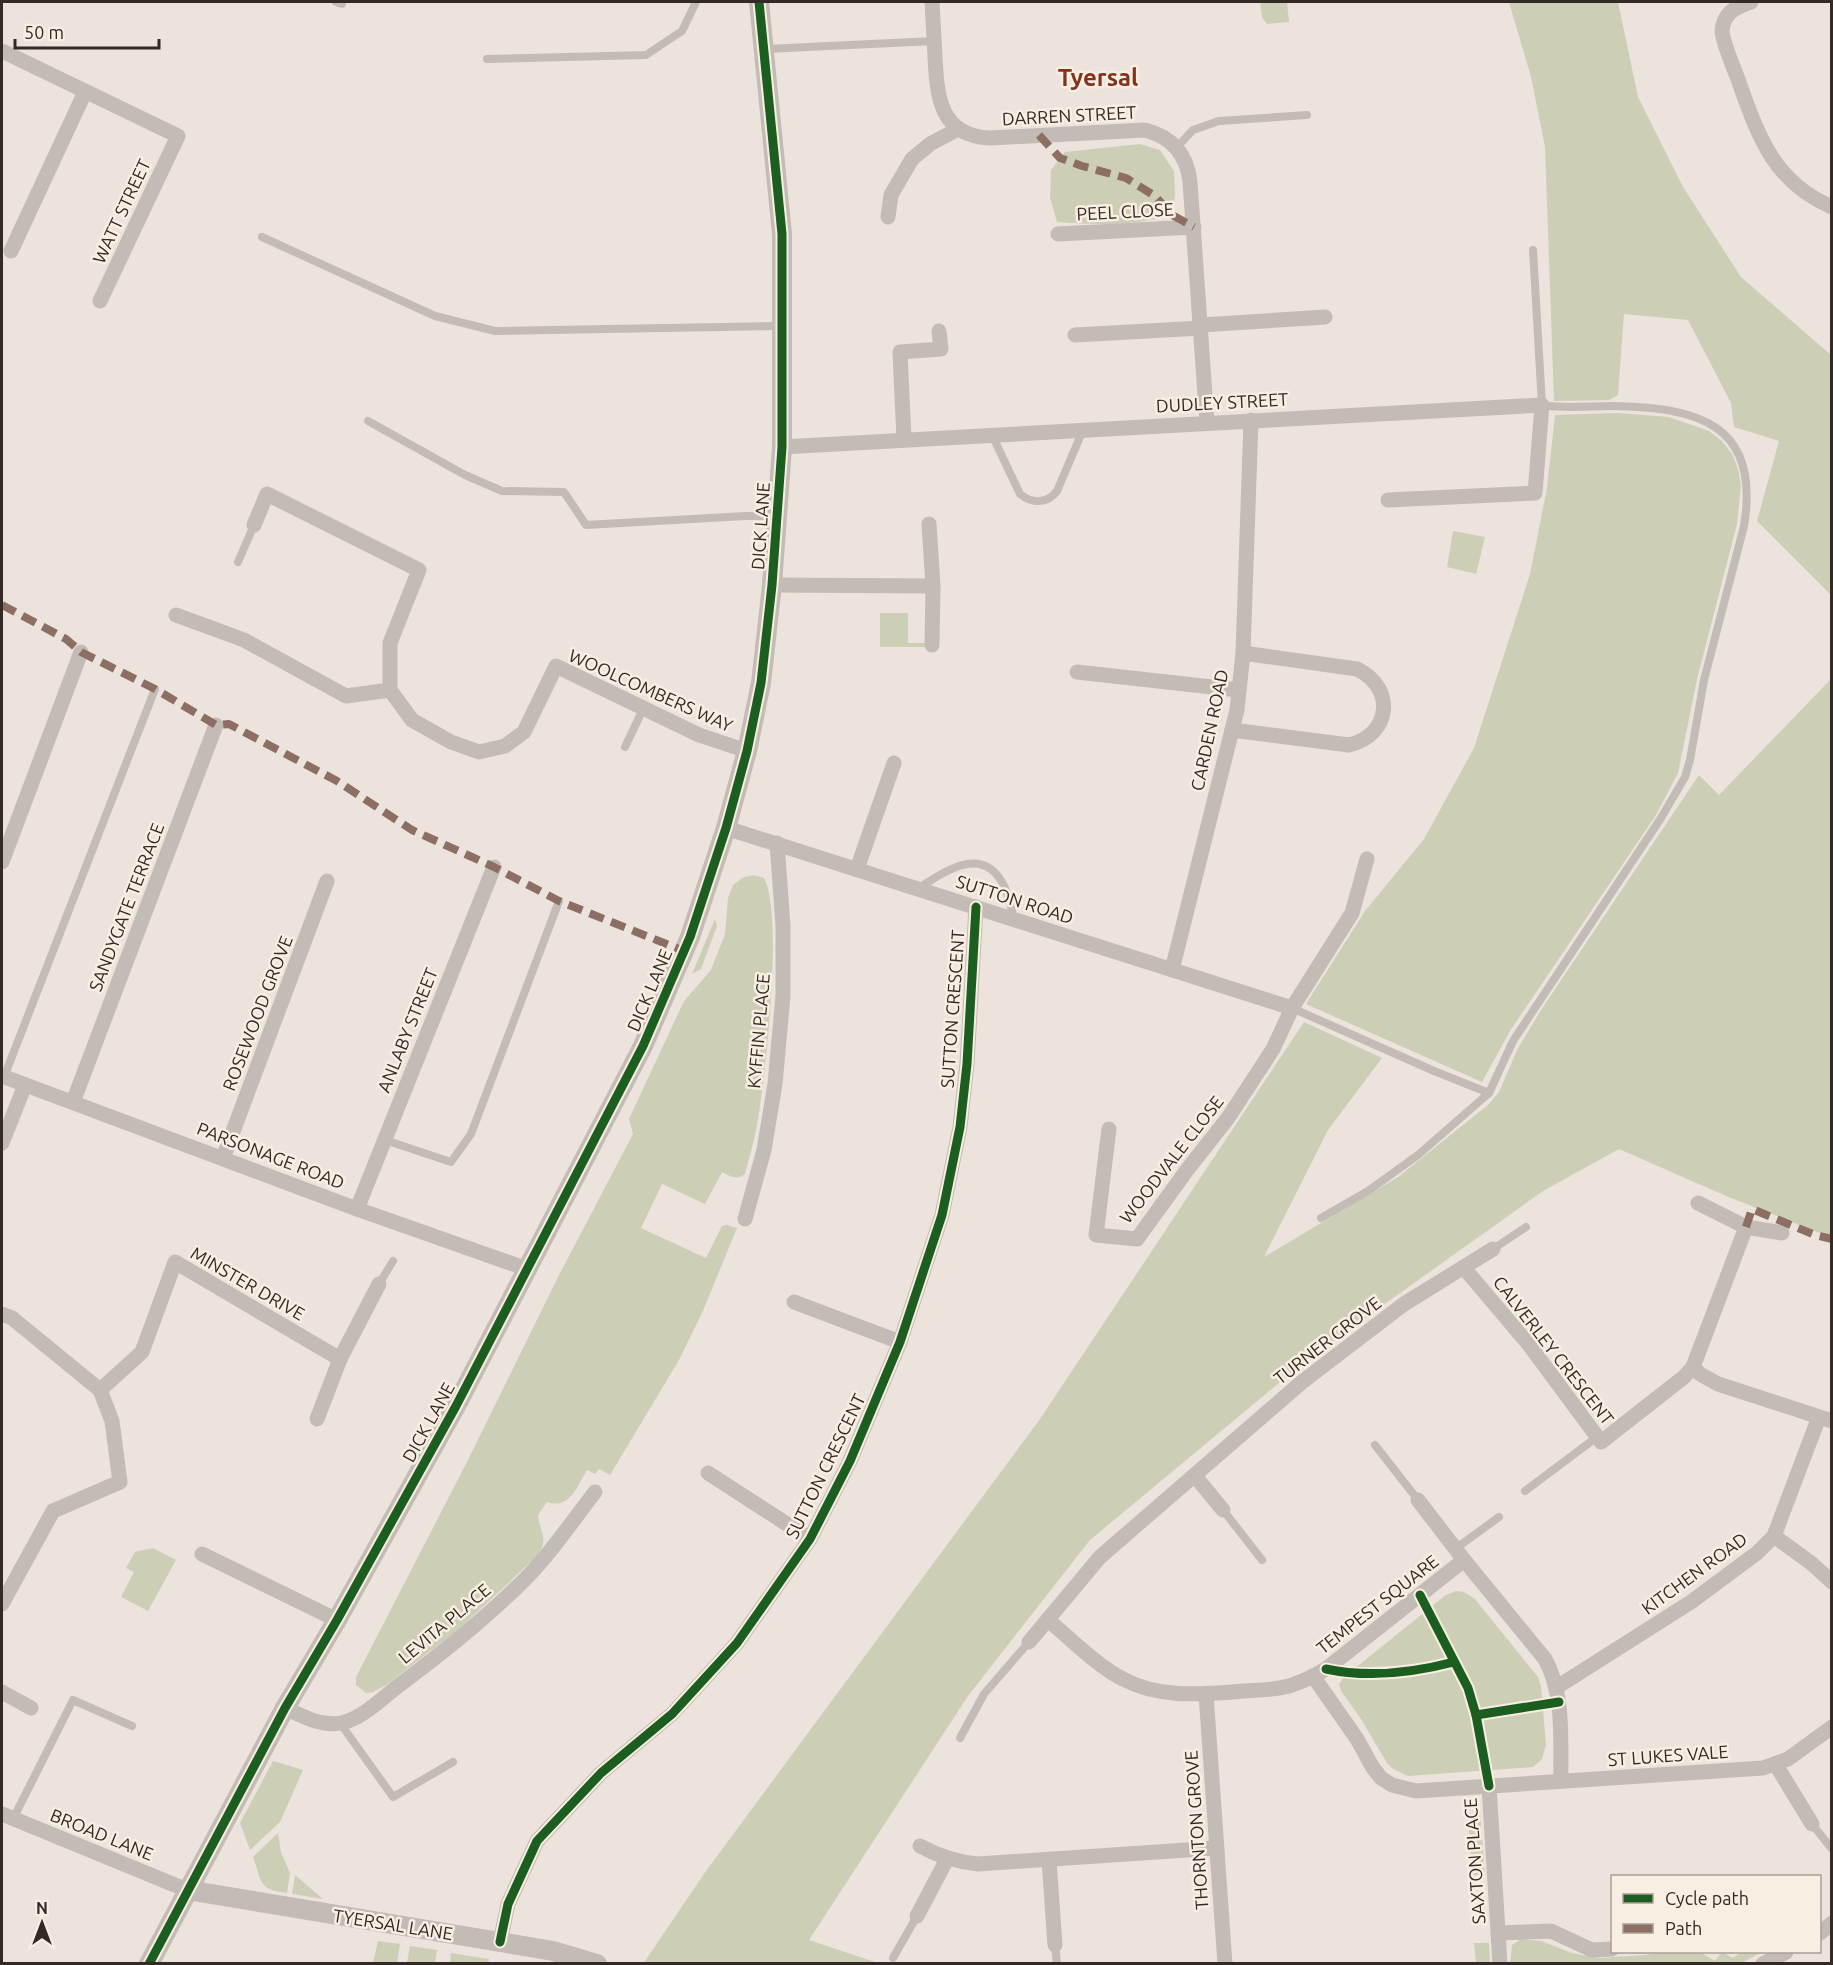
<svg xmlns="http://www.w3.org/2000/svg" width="1833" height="1965" viewBox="0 0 1833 1965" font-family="Ubuntu,sans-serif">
  <rect width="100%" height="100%" fill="#ebe3dc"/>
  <g fill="#cccfb6">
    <polygon points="1260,2 1287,2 1289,22 1267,24 1262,17"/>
    <polygon points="1509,2 1618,2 1638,97 1683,187 1741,277 1831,355 1831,595 1757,521 1779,441 1734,427 1731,403 1688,320 1624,314 1618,395 1609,400 1554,401 1545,147 1531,77"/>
    <path d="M1140 144 1160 150 1174 171 1175 195 1172 215C1134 226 1097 225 1057 222L1050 198 1051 170 1065 152Z"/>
    <polygon points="1617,413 1669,417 1709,431 1722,441 1732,454 1738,469 1741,485 1737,524 1697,679 1678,773 1656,815 1510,1031 1482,1082 1306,1004 1365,911 1424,839 1474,748 1530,574 1547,488 1555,415"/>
    <polygon points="1453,531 1485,537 1476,574 1447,567"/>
    <polygon points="880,613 908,613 908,643 925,643 925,647 880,647"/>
    <polygon points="1831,679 1831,1236 1817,1232 1726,1196 1619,1149 1543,1191 1309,1358 1090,1540 968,1696 809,1940 878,1963 643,1964 706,1871 1040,1419 1304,1022 1382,1058 1328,1130 1264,1257 1398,1177 1488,1105 1499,1092 1518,1048 1543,1007 1699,775 1719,795"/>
    <path d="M753 875 764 878C784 915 765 1079 757 1125 754 1142 749 1158 745 1174 737 1181 730 1176 722 1172L705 1204 662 1184 641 1228 706 1258 722 1226 727 1225 737 1228 702 1313 679 1360 610 1475 599 1469 595 1474 587 1470C577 1486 570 1510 547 1502L538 1515C540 1535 551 1540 535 1558L458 1630 386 1685 373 1692 366 1693 356 1685V1677L468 1460 558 1277 633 1134 629 1119 684 1001 711 970 725 934 728 898 733 885 742 878Z"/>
    <polygon points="715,919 717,926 701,969 692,974"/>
    <polygon points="153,1548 176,1560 148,1611 121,1597 134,1572 126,1568 135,1552"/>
    <polygon points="1456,1591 1464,1592 1475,1599 1538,1677 1541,1686 1546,1745 1542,1759 1533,1767 1408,1776 1393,1769 1387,1763 1361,1719 1341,1691 1339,1684 1344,1677 1446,1595"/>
    <polygon points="273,1761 303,1770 280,1822 250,1850 240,1823"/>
    <polygon points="1480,1813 1485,1875 1472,1875 1468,1814"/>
    <path d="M278 1833 281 1852 290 1873 287 1893C258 1890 262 1882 253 1857Z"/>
    <polygon points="295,1875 323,1899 292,1894"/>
    <polygon points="1521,1939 1541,1941 1572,1953 1599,1958 1645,1955 1662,1952 1700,1952 1715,1961 1722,1952 1733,1958 1742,1952 1762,1952 1740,1964 1510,1964 1512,1945"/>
    <polygon points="378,1941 400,1944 397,1963 373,1963"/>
    <polygon points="1474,1943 1489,1943 1490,1963 1476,1963"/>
    <polygon points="410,1946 437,1950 435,1963 407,1963"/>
    <polygon points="451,1953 489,1959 488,1963 450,1963"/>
  </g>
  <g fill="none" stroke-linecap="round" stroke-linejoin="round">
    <g stroke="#c3bbb5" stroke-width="8">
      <polyline points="336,2 342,4"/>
      <polyline points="766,49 934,41"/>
      <polyline points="487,59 646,55 682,31 696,2"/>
      <polyline points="1177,147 1193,130 1219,121 1307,115"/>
      <polyline points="262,237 435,316 495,331 780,326"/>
      <polyline points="368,421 465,475 502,491 564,492 586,525 745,516 776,516"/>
      <path d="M992 435 1020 494C1032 504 1047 504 1057 491L1083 430"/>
      <polyline points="238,562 254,525"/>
      <polyline points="625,747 644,707"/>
      <path d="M919 888C944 872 982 844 1003 884 1009 894 1011 908 1014 920"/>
      <path d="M1292 1008 1434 1071 1489 1093 1513 1041 1661 818 1685 777 1690 760 1704 680 1744 526C1761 424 1698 407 1612 406 1588 406 1565 409 1542 405L1533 250"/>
      <polyline points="4,1077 155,689"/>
      <polyline points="385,1140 451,1162 471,1134 559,901"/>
      <polyline points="1321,1218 1368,1191 1418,1155 1489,1093"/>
      <polyline points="1493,1249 1526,1227"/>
      <polyline points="379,1284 393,1261"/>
      <polyline points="1375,1445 1418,1500"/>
      <polyline points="1525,1491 1597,1437"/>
      <polyline points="1223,1510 1262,1560"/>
      <polyline points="1455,1549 1499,1517"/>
      <polyline points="340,1723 393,1797 453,1762"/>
      <polyline points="960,1738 984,1694 1029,1642"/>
      <polyline points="13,1819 73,1700 132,1726"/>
      <polyline points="1812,1824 1832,1849"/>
      <polyline points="1055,1945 1057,1964"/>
      <polyline points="893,1958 917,1916"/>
    </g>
    <g stroke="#c3bbb5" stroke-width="15">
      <path d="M932 2C933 20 934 39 935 57 937 97 940 136 990 138L1145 130C1172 137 1187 154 1190 182L1207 423"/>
      <path d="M1751 2C1735 7 1723 13 1722 32 1725 50 1734 67 1740 85 1759 138 1775 183 1832 207"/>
      <polyline points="2,51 178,136 100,301"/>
      <polyline points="888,217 891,195 912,159 930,144 958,129"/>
      <polyline points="1058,234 1194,227"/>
      <polyline points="11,251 85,92"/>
      <polyline points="1201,325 1325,317"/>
      <polyline points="1075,335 1201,328"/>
      <polyline points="904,439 900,352 941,349 939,331"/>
      <polyline points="782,447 1542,405 1535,493 1388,500"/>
      <polyline points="254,525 267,494 419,570 390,643 390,690"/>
      <polyline points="772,585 933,586 929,524"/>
      <polyline points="176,615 244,640 346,696 390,690 412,720 451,742 479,752 505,746 524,732 556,666 699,735 747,751"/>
      <polyline points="932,645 933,586"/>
      <polyline points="1077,672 1239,690"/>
      <path d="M1232 730 1349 745C1391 735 1396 688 1357 669L1243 653"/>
      <polyline points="726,828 1292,1008"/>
      <polyline points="2,862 81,652"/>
      <polyline points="857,869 894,763"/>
      <polyline points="1172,970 1237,710 1243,653 1251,420"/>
      <polyline points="2,1076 357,1209 527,1269"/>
      <polyline points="73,1102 216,725"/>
      <polyline points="1109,1129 1096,1235 1137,1239 1187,1170 1228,1118 1273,1049 1292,1008 1352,913 1367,859"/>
      <polyline points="2,1143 25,1085"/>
      <polyline points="223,1158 327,881"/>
      <polyline points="1698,1203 1746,1227 1782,1233"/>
      <polyline points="357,1209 494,867"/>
      <polyline points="745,1219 764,1150 775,1084 783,996 783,926 777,843"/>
      <polyline points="1464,1268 1530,1346 1601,1442 1684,1377 1693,1367 1746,1227"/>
      <polyline points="794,1302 900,1342"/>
      <polyline points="2,1314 12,1318 100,1390 112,1421 120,1482 53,1511 2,1604"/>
      <polyline points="1693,1367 1700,1374 1718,1384 1832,1421"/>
      <polyline points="100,1390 142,1352 175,1262 340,1359"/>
      <polyline points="317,1419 340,1359 379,1284"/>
      <polyline points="708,1473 810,1539"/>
      <polyline points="1195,1476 1223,1510"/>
      <path d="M1418 1500 1464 1560 1545 1659C1565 1695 1560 1741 1561 1781"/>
      <polyline points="1774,1536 1811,1563 1832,1582"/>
      <polyline points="202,1554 337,1620"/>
      <path d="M1048 1620C1070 1638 1097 1666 1123 1679 1160 1699 1203 1694 1244 1691 1259 1690 1274 1690 1289 1686 1302 1682 1314 1676 1326 1669L1464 1560"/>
      <polyline points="1029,1642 1100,1557 1302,1382 1404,1304 1493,1249"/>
      <polyline points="1313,1676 1357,1739 1373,1768 1381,1778 1392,1785 1416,1791 1763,1768 1788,1759 1832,1727"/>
      <polyline points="1557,1687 1691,1602 1757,1553 1774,1536 1819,1417"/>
      <polyline points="2,1692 31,1708"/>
      <polyline points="1206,1694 1225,1964"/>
      <path d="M285 1708C303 1716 321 1727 341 1723 363 1718 381 1699 398 1686 440 1655 480 1623 517 1587 547 1559 570 1524 595 1492"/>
      <polyline points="1776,1765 1812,1824"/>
      <polyline points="1489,1786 1500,1964"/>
      <polyline points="2,1814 187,1890"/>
      <path d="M920 1846C940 1857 957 1862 978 1864L1216 1848"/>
      <polyline points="1049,1860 1055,1945"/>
      <polyline points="917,1916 947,1859"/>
      <polyline points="1498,1933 1551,1931 1592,1950 1612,1949"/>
      <polyline points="1820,1933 1832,1923"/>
      <polyline points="500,1942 508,1904 537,1841 601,1773 672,1714 737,1643 810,1539 850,1461 900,1342 942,1215 960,1127 967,1064 976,907"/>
      <polyline points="1763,1964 1786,1952"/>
    </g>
    <g stroke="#c3bbb5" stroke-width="20">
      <polyline points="187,1890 500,1942 553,1951 597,1964"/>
      <polyline points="149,1964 285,1708 337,1620 456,1406 643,1046 690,937 726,828 747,751 761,683 772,585 782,447 782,234 759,2"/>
    </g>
    <g stroke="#8d6e63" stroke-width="8" stroke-dasharray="15 8" stroke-linecap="butt">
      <polyline points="1039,135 1060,158 1082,166 1126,178 1155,196 1172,215 1194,227"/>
      <polyline points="2,605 66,639 81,652 155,689 216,725 229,724 337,781 412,830 494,867 559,901 684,951"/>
      <polyline points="1746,1227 1752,1209 1815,1235 1832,1239"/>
    </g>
    <defs>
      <g id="cycleway">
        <polyline points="1420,1595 1468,1688 1476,1715 1489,1786"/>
        <path d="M1326 1669C1368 1678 1412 1673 1454 1662"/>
        <polyline points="1476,1715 1559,1702"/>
        <polyline points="500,1942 508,1904 537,1841 601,1773 672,1714 737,1643 810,1539 850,1461 900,1342 942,1215 960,1127 967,1064 976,907"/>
        <polyline points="149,1964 285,1708 337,1620 456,1406 643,1046 690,937 726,828 747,751 761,683 772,585 782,447 782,234 759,2"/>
      </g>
    </defs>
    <use href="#cycleway" stroke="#f9eee2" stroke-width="13"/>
    <use href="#cycleway" stroke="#1b5e20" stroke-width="9"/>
  </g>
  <g text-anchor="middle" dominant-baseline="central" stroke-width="5" stroke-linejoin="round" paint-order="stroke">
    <g font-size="18" fill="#332925" stroke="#f9eee2">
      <text transform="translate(1069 115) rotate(-3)">DARREN STREET</text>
      <text transform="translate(121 211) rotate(-65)">WATT STREET</text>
      <text transform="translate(1125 211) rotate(-3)">PEEL CLOSE</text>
      <text transform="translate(1222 402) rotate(-3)">DUDLEY STREET</text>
      <text transform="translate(760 526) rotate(-86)">DICK LANE</text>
      <text transform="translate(651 690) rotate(24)">WOOLCOMBERS WAY</text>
      <text transform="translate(1209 730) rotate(-78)">CARDEN ROAD</text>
      <text transform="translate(1015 899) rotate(18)">SUTTON ROAD</text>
      <text transform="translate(126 907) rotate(-69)">SANDYGATE TERRACE</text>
      <text transform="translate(649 990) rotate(-67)">DICK LANE</text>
      <text transform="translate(952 1009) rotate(-86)">SUTTON CRESCENT</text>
      <text transform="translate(257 1013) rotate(-69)">ROSEWOOD GROVE</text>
      <text transform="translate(407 1030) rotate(-68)">ANLABY STREET</text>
      <text transform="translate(758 1031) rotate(-85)">KYFFIN PLACE</text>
      <text transform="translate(271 1155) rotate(21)">PARSONAGE ROAD</text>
      <text transform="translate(1171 1159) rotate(-52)">WOODVALE CLOSE</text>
      <text transform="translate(248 1283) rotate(30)">MINSTER DRIVE</text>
      <text transform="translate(1327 1340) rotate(-38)">TURNER GROVE</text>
      <text transform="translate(1554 1350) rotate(52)">CALVERLEY CRESCENT</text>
      <text transform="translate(428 1422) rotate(-61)">DICK LANE</text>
      <text transform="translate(825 1466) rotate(-64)">SUTTON CRESCENT</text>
      <text transform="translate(1694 1573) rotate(-36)">KITCHEN ROAD</text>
      <text transform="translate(1377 1604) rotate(-38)">TEMPEST SQUARE</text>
      <text transform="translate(444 1623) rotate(-40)">LEVITA PLACE</text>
      <text transform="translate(1668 1755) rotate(-4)">ST LUKES VALE</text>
      <text transform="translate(1196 1830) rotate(-94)">THORNTON GROVE</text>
      <text transform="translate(102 1834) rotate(22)">BROAD LANE</text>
      <text transform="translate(1474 1861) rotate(-94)">SAXTON PLACE</text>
      <text transform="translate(393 1924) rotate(9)">TYERSAL LANE</text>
    </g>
    <g font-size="24" font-weight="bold" fill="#82321d" stroke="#f9eee2">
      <text x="1098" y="77">Tyersal</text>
    </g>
  </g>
  <rect width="1833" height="1965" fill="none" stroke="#332925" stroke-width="6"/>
  <rect x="1611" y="1875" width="210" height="78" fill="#f9eee2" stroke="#aa9f96" stroke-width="1.5"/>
  <rect x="1623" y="1894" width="30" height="9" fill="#1b5e20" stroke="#aa9f96" stroke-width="1.5"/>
  <text x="1665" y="1905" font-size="18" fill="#332925">Cycle path</text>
  <rect x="1623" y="1924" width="30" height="9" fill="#8d6e63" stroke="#aa9f96" stroke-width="1.5"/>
  <text x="1665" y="1935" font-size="18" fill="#332925">Path</text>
  <g transform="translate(42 1923)" stroke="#f9eee2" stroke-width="4.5" paint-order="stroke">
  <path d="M0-4.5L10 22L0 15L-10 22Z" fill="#332925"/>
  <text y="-9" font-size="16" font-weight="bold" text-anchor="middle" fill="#332925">N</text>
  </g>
  <path d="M15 39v9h144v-9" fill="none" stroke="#332925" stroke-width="3"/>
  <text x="24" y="39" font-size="18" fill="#332925" stroke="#f9eee2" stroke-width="4.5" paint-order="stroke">50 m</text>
</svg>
